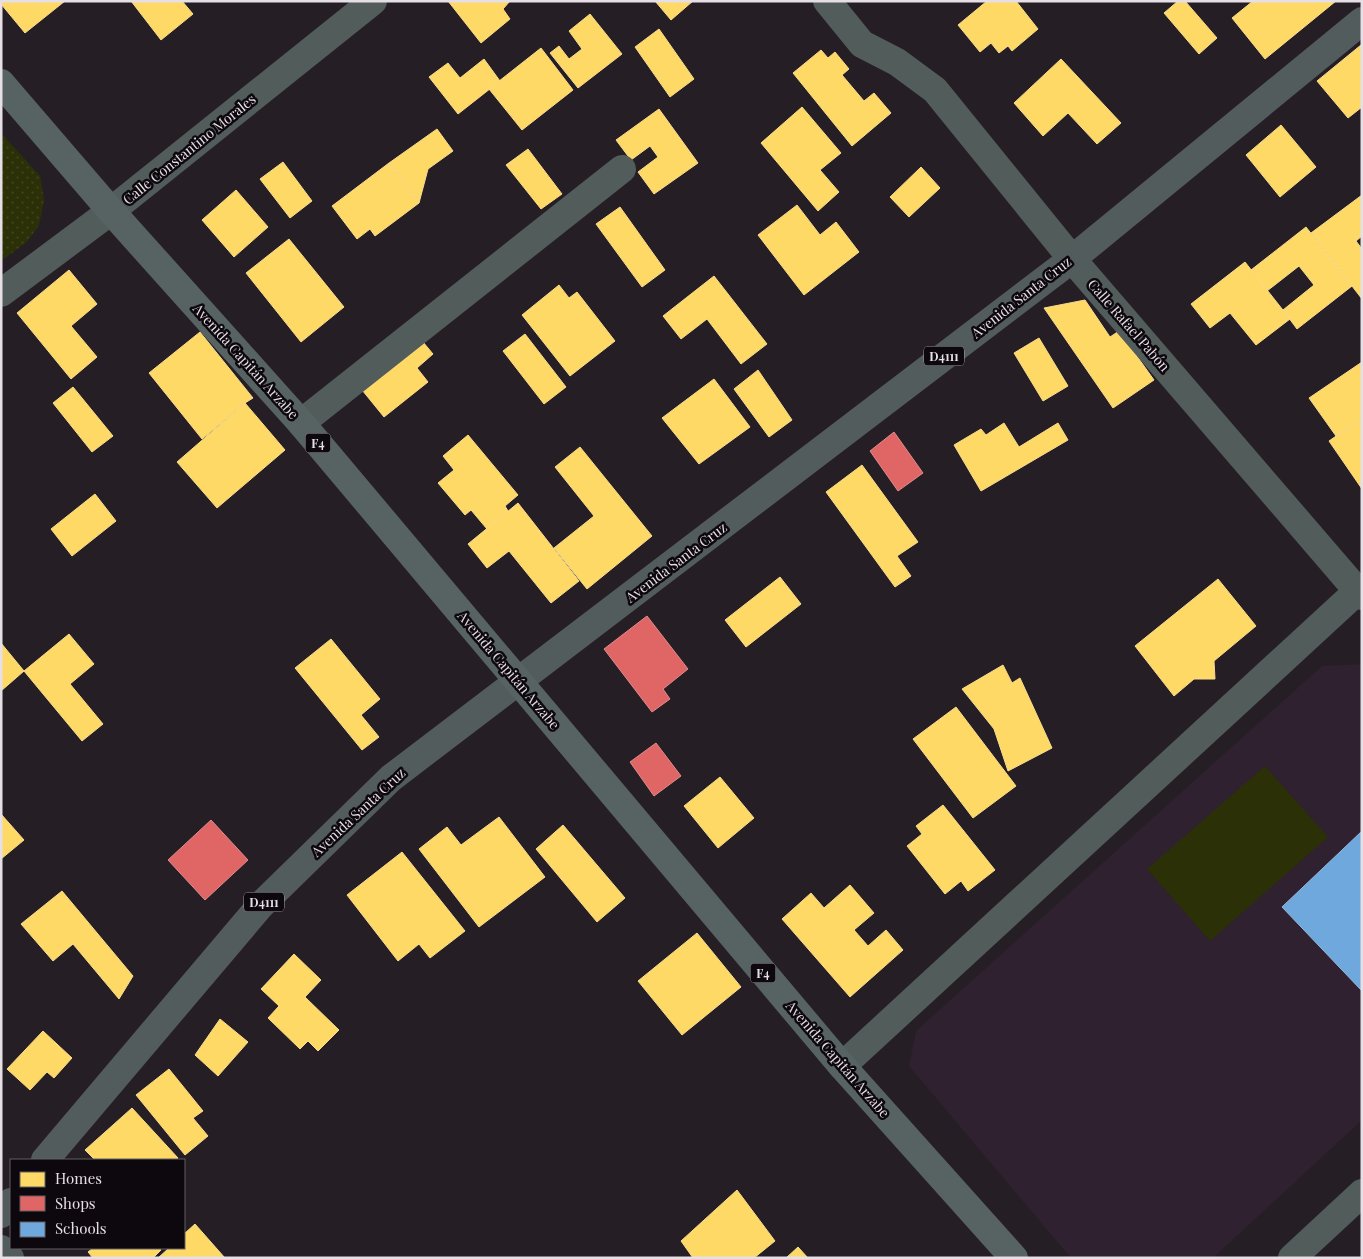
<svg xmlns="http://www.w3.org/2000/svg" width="1363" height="1259" viewBox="0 0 1363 1259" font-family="'Playfair Display',serif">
  <defs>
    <pattern id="grass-dots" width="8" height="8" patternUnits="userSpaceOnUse" patternTransform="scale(1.25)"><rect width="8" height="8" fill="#2b3007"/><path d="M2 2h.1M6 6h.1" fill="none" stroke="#40441f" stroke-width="1.8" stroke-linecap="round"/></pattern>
  </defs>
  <rect width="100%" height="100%" fill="#251f25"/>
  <polygon fill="#2f212f" points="1362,664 1362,1120 1213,1258 1071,1258 909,1066 916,1031 1322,666"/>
  <polygon fill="url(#grass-dots)" points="1,133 40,176 44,200 39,225 27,242 1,261"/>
  <polygon fill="#2b3007" points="1265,766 1328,837 1210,941 1147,869"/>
  <g fill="#ffd966" stroke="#f8db8c">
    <polygon points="1,1 65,1 25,33 1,4"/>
    <polygon points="131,1 182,1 193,14 161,40"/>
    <polygon points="448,1 510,1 503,9 510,19 481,43"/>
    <polygon points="655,1 693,1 671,20"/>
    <polygon points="987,1 1016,1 1038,29 1012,51 1008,46 999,53 991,43 980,52 958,25"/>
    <polygon points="1178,1 1185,1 1217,38 1199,54 1164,13"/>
    <polygon points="1253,1 1336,1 1265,59 1232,18"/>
    <polygon points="590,14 622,54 578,88 550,53 559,46 569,59 582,49 569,31"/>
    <polygon points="659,29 694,79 670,97 635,47"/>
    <polygon points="1361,45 1362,107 1348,118 1317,81"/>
    <polygon points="541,48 573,90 522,130 489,89"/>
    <polygon points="821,50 828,58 835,52 849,69 842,75 864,101 874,93 891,113 852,146 793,73"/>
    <polygon points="484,59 500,81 458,114 429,77 448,63 460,78"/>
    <polygon points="1061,59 1121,123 1097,144 1068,113 1043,136 1014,103"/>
    <polygon points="802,107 841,153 820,170 839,192 818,211 761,143"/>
    <polygon points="659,109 698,163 654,194 638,172 658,157 650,146 631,160 616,140"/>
    <polygon points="1281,125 1316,167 1280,197 1246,155"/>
    <polygon points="437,129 453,151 428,169 419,203 389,163"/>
    <polygon points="528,149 562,194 541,209 506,165"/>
    <polygon points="283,162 312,201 290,218 260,179"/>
    <polygon points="389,163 419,203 375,236 370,229 357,239 332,206"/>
    <polygon points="921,167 940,188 909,217 890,197"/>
    <polygon points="236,190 268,227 234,257 202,220"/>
    <polygon points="1362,195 1362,236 1356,241 1362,249 1362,299 1311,233"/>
    <polygon points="797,205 820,235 836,222 859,252 804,295 758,235"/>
    <polygon points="620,207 665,270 642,287 596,224"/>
    <polygon points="1306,227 1352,286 1297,329 1283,310 1314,285 1299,266 1267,291 1251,270"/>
    <polygon points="289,239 344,307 301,342 246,273"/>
    <polygon points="1245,262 1290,319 1256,345 1230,313 1210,328 1191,304"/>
    <polygon points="69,270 97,304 71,326 97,357 71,379 17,313"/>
    <polygon points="714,276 767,344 741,364 707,319 681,339 663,316"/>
    <polygon points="559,285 569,298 577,292 615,341 570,376 522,315"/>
    <polygon points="1085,300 1110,337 1119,331 1154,380 1113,408 1044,308"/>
    <polygon points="200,332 253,398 245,403 202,439 149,373"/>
    <polygon points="525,334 566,387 544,404 503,351"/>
    <polygon points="418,336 433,354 417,368 428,382 384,417 358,385"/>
    <polygon points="1039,338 1068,386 1043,401 1014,353"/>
    <polygon points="1362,362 1362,418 1336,436 1309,398"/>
    <polygon points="758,370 792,420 769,437 734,389"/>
    <polygon points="714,379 750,427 699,464 662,418"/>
    <polygon points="73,387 113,436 92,452 53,403"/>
    <polygon points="245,403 285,450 217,508 177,462"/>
    <polygon points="1362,418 1362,489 1329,441"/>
    <polygon points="1004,423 1019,447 1058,423 1068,440 981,491 954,445 981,429 986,435"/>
    <polygon points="468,435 518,495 505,506 508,511 487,529 471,510 465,515 438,483 454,470 443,456"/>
    <polygon points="580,447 652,536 587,589 554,548 594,516 555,467"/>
    <polygon points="862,465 918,542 897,556 911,576 895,587 826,492"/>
    <polygon points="95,494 116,521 72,556 51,529"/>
    <polygon points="518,503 579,581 551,603 509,551 487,568 468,544"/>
    <polygon points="780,577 801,604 746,647 725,620"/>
    <polygon points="1218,579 1256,626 1214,661 1215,679 1194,679 1174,696 1135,646"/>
    <polygon points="69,634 94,664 70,684 103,724 82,741 24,671"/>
    <polygon points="331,639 380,699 361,715 379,737 362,750 295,668"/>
    <polygon points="1,643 24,671 1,691"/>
    <polygon points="1003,665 1012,683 1020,678 1052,748 1008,771 994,729 962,689"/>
    <polygon points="956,707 1016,786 973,818 913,739"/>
    <polygon points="720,777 754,818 718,848 684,806"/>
    <polygon points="943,805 995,870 968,891 961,881 945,894 907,846 922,834 916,826"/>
    <polygon points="1,814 24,840 1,859"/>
    <polygon points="499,817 545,877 479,927 419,849 447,827 461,845"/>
    <polygon points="563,825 625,898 597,922 536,849"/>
    <polygon points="402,852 465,931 430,958 419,944 398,961 347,895"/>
    <polygon points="850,885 874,913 854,930 868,946 886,930 903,950 850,997 782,919 811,893 824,908"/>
    <polygon points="62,891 133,976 119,999 73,944 53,961 21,924"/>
    <polygon points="697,933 741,987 682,1035 638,981"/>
    <polygon points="294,954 321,980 305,997 339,1030 318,1051 308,1041 300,1049 268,1018 279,1006 261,989"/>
    <polygon points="220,1019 248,1042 218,1076 195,1055"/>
    <polygon points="43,1031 72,1058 54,1078 47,1072 30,1090 7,1069"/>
    <polygon points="169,1069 203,1111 193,1118 208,1136 185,1155 136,1095"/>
    <polygon points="132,1108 178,1158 176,1160 95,1160 85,1150"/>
    <polygon points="737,1190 775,1241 754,1258 693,1258 681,1241"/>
    <polygon points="195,1224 225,1258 158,1258 169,1248 184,1248 184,1234"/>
    <polygon points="798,1247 808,1258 786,1258"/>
    <polygon points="93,1248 159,1248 161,1250 153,1258 93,1258 88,1252"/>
  </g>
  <g fill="#e06666" stroke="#e28a8c">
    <polygon points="894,432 923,473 898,491 870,451"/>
    <polygon points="647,616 688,669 663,689 670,699 652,712 604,649"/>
    <polygon points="656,743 681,776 654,796 630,762"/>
    <polygon points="211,820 248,860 205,900 168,860"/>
  </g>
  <polygon fill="#6fa8dc" stroke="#93b8df" points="1362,831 1362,991 1282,907"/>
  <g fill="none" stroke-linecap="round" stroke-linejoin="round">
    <g stroke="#515c5b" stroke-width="28">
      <polyline points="827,1 862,44 897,62 935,90 1072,259 1362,596"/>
      <polyline points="1,293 111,211 373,1"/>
      <polyline points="301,423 622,169"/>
      <polyline points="842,1066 1362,587"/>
      <polyline points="1,1249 10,1258"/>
      <polyline points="1292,1258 1362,1193"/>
    </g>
    <g stroke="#535c5c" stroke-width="28">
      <polyline points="45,1160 260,906 391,778 1072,259 1362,21"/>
      <polyline points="1,1214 11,1202"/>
    </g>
    <polyline stroke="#576362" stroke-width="28" points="1,83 111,211 301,423 842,1066 1014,1258"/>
  </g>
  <g text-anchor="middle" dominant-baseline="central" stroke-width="5" stroke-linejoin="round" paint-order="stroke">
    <g fill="#0d080d" stroke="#a59ea5" stroke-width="1">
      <rect x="924" y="346.5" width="40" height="19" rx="4"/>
      <rect x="305.5" y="433.5" width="25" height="19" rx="4"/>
      <rect x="244" y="892.5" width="40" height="19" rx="4"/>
      <rect x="750.5" y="963.5" width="25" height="19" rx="4"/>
    </g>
    <g font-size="12" font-weight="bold" fill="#e6dfe6">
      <text x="944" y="356">D4111</text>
      <text x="318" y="443">F4</text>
      <text x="264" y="902">D4111</text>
      <text x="763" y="973">F4</text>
    </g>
    <g font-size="14" fill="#e6dfe6" stroke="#0d080d">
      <text transform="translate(189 149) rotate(-39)">Calle Constantino Morales</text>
      <text transform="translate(1021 297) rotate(-38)">Avenida Santa Cruz</text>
      <text transform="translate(1129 325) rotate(49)">Calle Rafael Pabón</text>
      <text transform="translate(246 361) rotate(48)">Avenida Capitán Arzabe</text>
      <text transform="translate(676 562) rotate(-37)">Avenida Santa Cruz</text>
      <text transform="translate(509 670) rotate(50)">Avenida Capitán Arzabe</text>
      <text transform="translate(358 812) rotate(-43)">Avenida Santa Cruz</text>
      <text transform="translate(838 1059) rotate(49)">Avenida Capitán Arzabe</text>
    </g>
  </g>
  <rect width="1363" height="1259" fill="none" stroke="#e6dfe6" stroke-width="5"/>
  <rect x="10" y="1159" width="175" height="90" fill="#0d080d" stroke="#645e64"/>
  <rect x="20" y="1172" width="25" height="15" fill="#ffd966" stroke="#645e64"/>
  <text x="55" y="1184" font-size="15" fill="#e6dfe6">Homes</text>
  <rect x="20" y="1196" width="25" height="15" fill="#e06666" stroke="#645e64"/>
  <text x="55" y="1209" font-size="15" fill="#e6dfe6">Shops</text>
  <rect x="20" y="1222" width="25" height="15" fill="#6fa8dc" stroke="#645e64"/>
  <text x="55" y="1234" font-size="15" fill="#e6dfe6">Schools</text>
</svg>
